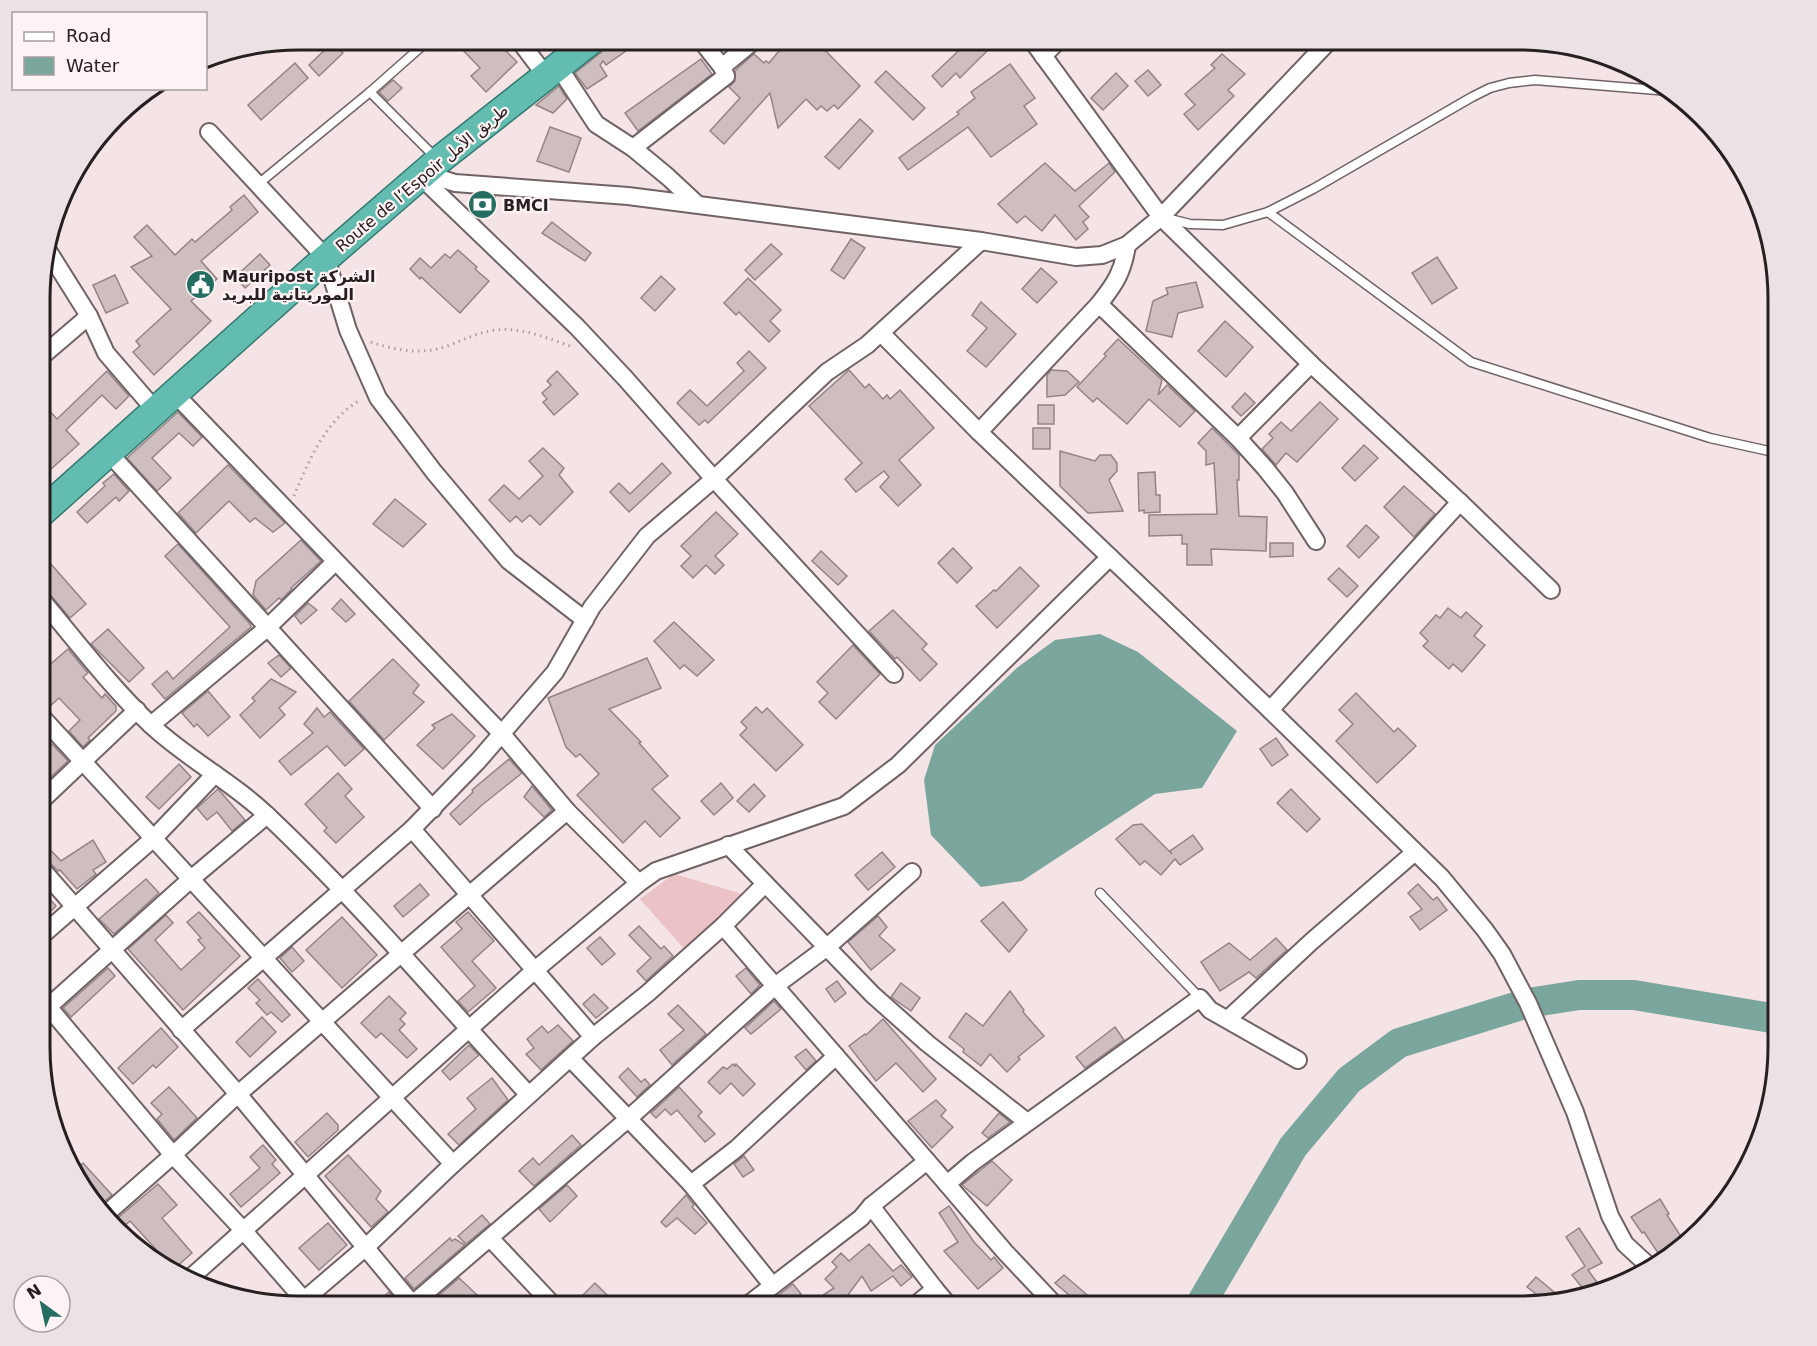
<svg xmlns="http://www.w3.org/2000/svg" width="1817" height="1346" viewBox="0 0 1817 1346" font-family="'DejaVu Sans','Noto Naskh Arabic',sans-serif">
  <rect width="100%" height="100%" fill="#f5e4e6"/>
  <polygon fill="#ebc2c6" points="674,874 746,895 686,951 640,899"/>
  <polygon fill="#7ba69e" points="1100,634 1138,652 1237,731 1202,788 1155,794 1022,881 981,887 931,835 924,780 935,745 1018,667 1055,640"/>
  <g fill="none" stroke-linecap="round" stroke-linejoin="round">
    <polyline stroke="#7ba69e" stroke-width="30" points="1199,1307 1293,1147 1349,1080 1399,1043 1528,1003 1579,995 1634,995 1777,1019"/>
  </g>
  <g fill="#cfbebf" stroke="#948486" stroke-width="1.5">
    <polygon points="469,39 494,39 517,62 486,92 471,76 480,68 460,47"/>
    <polygon points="618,39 643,39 606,65 603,61 600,65 607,76 587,89 575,73"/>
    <polygon points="806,39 814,39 860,86 838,109 834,105 827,111 821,106 817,110 806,99 778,128 770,93 724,144 710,131 740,98 729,87 735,81 735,71 739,67 754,54 764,63 766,61 769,63 788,40 799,49"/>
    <polygon points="971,39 999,39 960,78 956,73 942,87 932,76"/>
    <polygon points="333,42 343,53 319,76 309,65"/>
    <polygon points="1222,54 1245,74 1228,90 1234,96 1198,130 1184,114 1195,105 1185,94 1215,68 1211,65"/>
    <polygon points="701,59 712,74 638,131 625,113"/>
    <polygon points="295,63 308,78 261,120 248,105"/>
    <polygon points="1010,64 1035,98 1024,106 1037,124 991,157 968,127 908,170 899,158 959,114 957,112 975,98 971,92"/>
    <polygon points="1148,70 1161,85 1148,96 1135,81"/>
    <polygon points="886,71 925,108 913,120 875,82"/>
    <polygon points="1116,73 1128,86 1103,110 1091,98"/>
    <polygon points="393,80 402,88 388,101 379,92"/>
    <polygon points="559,86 567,99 553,113 536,105"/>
    <polygon points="860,119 873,131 839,169 825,157"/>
    <polygon points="550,127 581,138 569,172 537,161"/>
    <polygon points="1045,163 1075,191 1109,163 1115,172 1079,206 1089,217 1083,222 1088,229 1076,240 1055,215 1042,231 1025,216 1017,223 998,204"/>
    <polygon points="244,195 258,212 201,261 217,279 191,301 211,321 154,375 133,352 140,346 136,341 171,309 131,267 152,256 134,237 147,225 175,255 192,239 195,242 232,210 230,207"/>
    <polygon points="481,196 495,197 480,219 469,209"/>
    <polygon points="552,222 591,253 585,261 542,233"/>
    <polygon points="851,239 865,248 844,279 831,270"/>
    <polygon points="771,244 782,254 755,280 745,270"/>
    <polygon points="458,250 477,267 475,269 489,281 460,313 421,277 420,279 410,269 420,258 431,268 445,254 450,258"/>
    <polygon points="260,254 270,265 245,288 235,277"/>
    <polygon points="1437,257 1457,288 1432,304 1412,273"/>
    <polygon points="1041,268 1057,282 1037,303 1022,289"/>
    <polygon points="115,275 128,303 106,313 93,285"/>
    <polygon points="661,276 675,289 655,311 641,298"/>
    <polygon points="748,278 781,310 770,321 780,331 769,342 739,312 736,315 724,303"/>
    <polygon points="1196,282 1203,307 1178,313 1172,337 1146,331 1153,301 1168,294 1166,288"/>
    <polygon points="981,302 1016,334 986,367 967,351 987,328 972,315"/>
    <polygon points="1225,321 1253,347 1226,377 1198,351"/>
    <polygon points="1118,339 1162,380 1158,395 1167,385 1195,411 1180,427 1149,399 1127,424 1097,398 1093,402 1077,387 1106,356 1104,354"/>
    <polygon points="749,351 766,368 708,423 705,420 699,425 677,403 690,390 707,406 744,371 737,363"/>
    <polygon points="849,370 865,388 869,384 883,399 887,395 890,399 900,390 934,428 899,460 921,485 898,506 880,487 889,477 884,471 856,492 845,479 862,463 809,406"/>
    <polygon points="1051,370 1067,371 1079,382 1065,395 1047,397 1047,375"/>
    <polygon points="107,371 129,396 116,409 102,395 66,430 79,444 41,478 41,445 48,439 41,431 41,402 57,419"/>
    <polygon points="557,371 578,394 554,415 543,402 547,399 542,393 551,385 547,381"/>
    <polygon points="1245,393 1255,403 1241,416 1232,407"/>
    <polygon points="1320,402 1338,419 1297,462 1286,453 1276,465 1262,449 1273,438 1269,434 1281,422 1291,431"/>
    <rect x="1038" y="405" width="16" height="19"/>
    <polygon points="178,412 202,437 193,446 179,433 152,458 171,478 157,491 127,458"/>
    <rect x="1033" y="428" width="17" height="21"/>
    <polygon points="1212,428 1239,455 1239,480 1237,480 1239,516 1267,517 1266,551 1211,549 1212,565 1187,565 1187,544 1182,544 1182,535 1149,536 1149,515 1217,514 1214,463 1206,465 1206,451 1198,443"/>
    <polygon points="1364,445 1378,458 1355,481 1342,468"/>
    <polygon points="543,448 564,468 559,475 573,492 540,525 530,515 522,522 516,516 510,522 489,500 504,485 519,499 543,476 529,461"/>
    <polygon points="1060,451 1095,461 1100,455 1111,455 1117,463 1117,471 1109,480 1123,511 1088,513 1060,486"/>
    <polygon points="662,463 671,473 629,512 610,492 619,483 630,494"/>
    <polygon points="228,465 285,523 273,532 255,518 250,522 229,501 196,533 178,513"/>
    <polygon points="1155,472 1156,495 1160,495 1160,512 1144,513 1144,510 1139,511 1138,473"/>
    <polygon points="114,474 129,491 119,501 116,497 87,523 77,512 105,486 103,483"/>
    <polygon points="1404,486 1435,514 1414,537 1384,507"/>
    <polygon points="395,499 426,524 403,547 373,524"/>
    <polygon points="716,512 738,534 715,556 724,565 715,574 706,565 693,578 681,566 691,556 681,546"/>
    <polygon points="1366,525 1379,537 1359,558 1347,546"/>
    <polygon points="301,540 321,561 291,588 292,589 281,600 279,598 266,610 253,595 256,581"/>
    <polygon points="1270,543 1293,543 1293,556 1270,557"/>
    <polygon points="178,544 250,624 251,627 165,699 152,684 167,671 173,679 230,627 165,556"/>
    <polygon points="953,548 972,568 957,583 938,563"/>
    <polygon points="821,551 847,576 838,585 812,561"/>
    <polygon points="50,563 86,604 70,618 41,584 41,572"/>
    <polygon points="1020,567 1039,586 997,628 976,606 994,590 996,591"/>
    <polygon points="1339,568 1358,586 1347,597 1328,579"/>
    <polygon points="341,599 355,614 346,622 332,609"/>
    <polygon points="308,603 317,610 301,624 295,616"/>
    <polygon points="1448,608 1461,618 1466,612 1482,626 1474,636 1485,645 1462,672 1453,664 1449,669 1423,646 1428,641 1420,633 1436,615 1440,618"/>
    <polygon points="893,610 927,644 922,649 937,664 920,681 897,657 895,659 869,631"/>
    <polygon points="674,622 714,660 697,676 684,665 680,669 654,641"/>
    <polygon points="108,629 144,668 129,682 91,644"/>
    <polygon points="853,645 880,674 836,719 819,702 828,693 817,682"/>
    <polygon points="68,649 88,673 83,677 102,698 105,694 116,706 116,711 88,738 90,740 83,747 69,731 80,720 59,698 48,708 40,698 40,673"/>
    <polygon points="279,655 291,668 281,677 268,663"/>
    <polygon points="647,658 661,688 609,709 641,742 639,743 668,776 652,789 680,818 660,837 645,821 623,843 577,795 599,774 580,754 576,757 566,747 548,698"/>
    <polygon points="393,659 419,685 413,693 424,702 384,740 349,701"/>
    <polygon points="271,679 296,692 279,708 285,715 260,738 240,715 255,701 252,698"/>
    <polygon points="208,691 230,717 208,736 197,724 194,727 182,713"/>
    <polygon points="1356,693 1394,732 1398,728 1416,746 1377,783 1336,741 1353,724 1339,710"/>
    <polygon points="756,707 762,713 767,708 803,745 776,771 740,735 747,728 741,722"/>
    <polygon points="317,708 324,717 330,712 364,749 345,766 327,746 291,775 279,761 313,733 304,724"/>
    <polygon points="452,714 475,736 443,769 417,745 435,728 432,725"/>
    <polygon points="1276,738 1288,755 1272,766 1260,749"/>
    <polygon points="40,739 49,747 52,744 68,761 40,787"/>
    <polygon points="509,759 522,773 482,805 460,825 450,814 473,792 472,790"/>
    <polygon points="179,764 191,777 159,809 146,797"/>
    <polygon points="338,773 352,789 345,796 364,817 336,843 324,831 327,828 305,804"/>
    <polygon points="721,783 733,798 714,815 701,801"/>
    <polygon points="754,784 765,796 749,812 737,801"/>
    <polygon points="532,786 552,810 544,817 524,797"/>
    <polygon points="218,789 245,820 232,831 217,812 207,820 197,808"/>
    <polygon points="1291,789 1320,819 1307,832 1277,803"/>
    <polygon points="1142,824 1172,854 1170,851 1193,835 1203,849 1180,865 1175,859 1161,875 1145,861 1140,865 1116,839 1133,825"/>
    <polygon points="40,839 61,861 93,840 106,862 93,870 96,874 77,889 60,870 58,871 47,860 40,857"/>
    <polygon points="882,852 895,867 868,890 855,875"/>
    <polygon points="146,879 159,893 114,934 99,919"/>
    <polygon points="420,884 429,895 403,917 394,906"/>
    <polygon points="1418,884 1433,900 1437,897 1447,910 1420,930 1410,917 1422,909 1408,893"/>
    <polygon points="40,889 56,906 40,922"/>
    <polygon points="1003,902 1027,930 1009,952 981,921"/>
    <polygon points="199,912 240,956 183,1010 128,949 166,915 173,923 155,940 181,970 205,948 198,940 201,938 187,922"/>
    <polygon points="468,912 494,941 472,961 496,988 468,1012 458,1001 475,986 441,947 462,929 456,922"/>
    <polygon points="878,916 887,927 879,936 895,950 871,970 848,942"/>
    <polygon points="342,917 377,955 342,988 306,950"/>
    <polygon points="639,926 661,949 664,946 673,956 646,981 637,971 651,958 629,935"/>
    <polygon points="600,937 615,954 602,965 587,948"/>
    <polygon points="1276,938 1287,950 1256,978 1249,972 1220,991 1201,962 1229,943 1250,960"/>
    <polygon points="292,947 304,961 292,972 280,958"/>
    <polygon points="108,968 115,976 71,1017 63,1008"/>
    <polygon points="746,968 760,985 751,994 736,976"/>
    <polygon points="258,979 290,1015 282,1022 271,1012 267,1015 256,1003 260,1000 248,988"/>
    <polygon points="837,981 846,993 835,1002 826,989"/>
    <polygon points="901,983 920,998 911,1011 891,997"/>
    <polygon points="1010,991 1024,1010 1023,1012 1044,1036 1018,1057 1020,1059 1007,1072 990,1054 981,1066 963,1052 964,1049 949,1037 966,1013 983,1026"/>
    <polygon points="594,994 608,1008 596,1018 583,1004"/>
    <polygon points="389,996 406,1013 400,1019 405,1024 399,1030 417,1049 407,1058 381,1033 376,1038 361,1023"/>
    <polygon points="774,1001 781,1009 751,1034 745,1028"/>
    <polygon points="678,1005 706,1034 672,1065 660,1050 684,1030 668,1014"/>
    <polygon points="262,1017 276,1032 250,1057 236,1042"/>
    <polygon points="883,1019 936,1079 923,1092 896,1063 876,1081 849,1046 865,1034 866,1035"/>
    <polygon points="558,1025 573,1041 541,1070 526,1054 534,1048 527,1039 542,1026 548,1033"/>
    <polygon points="1115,1027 1124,1040 1085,1068 1076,1057"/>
    <polygon points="161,1028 178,1047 156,1068 153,1065 133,1084 118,1068"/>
    <polygon points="469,1045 479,1055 450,1080 442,1071"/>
    <polygon points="806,1049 816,1061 806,1070 795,1057"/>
    <polygon points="733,1064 735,1066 736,1064 755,1084 743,1096 731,1083 720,1094 708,1082 723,1067 727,1069"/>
    <polygon points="628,1068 641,1082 645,1079 650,1085 637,1097 619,1077"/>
    <polygon points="492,1078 508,1100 459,1145 448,1134 476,1109 467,1098"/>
    <polygon points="169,1087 197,1118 174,1140 157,1119 162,1114 151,1103"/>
    <polygon points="679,1087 702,1112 698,1116 715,1134 705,1142 677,1110 671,1115 665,1109 656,1118 651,1113"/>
    <polygon points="936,1100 946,1110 941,1116 953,1127 932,1148 908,1121"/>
    <polygon points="327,1113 338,1125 338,1130 308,1157 295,1142"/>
    <polygon points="999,1113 1010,1122 988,1138 982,1133"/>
    <polygon points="572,1135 581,1145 534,1186 519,1171 533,1158 539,1165"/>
    <polygon points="263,1145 276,1160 272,1164 280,1173 241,1207 230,1194 260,1168 250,1157"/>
    <polygon points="348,1155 381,1191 376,1199 388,1212 371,1227 325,1176"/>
    <polygon points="744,1156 754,1170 743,1177 734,1164"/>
    <polygon points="992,1161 1012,1180 987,1206 962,1185"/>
    <polygon points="83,1163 112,1195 100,1205 74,1172"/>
    <polygon points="158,1184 177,1205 162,1218 192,1253 174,1269 130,1221 121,1229 114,1221"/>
    <polygon points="567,1185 577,1196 550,1222 539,1209"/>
    <polygon points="686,1195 694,1205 692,1207 707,1223 695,1234 677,1218 666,1227 661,1222"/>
    <polygon points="1660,1199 1669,1214 1667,1215 1682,1238 1658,1253 1644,1232 1642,1233 1631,1217"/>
    <polygon points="949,1206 974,1242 991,1260 994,1257 1003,1268 978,1289 944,1251 958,1242 939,1213"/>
    <polygon points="482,1215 490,1224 466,1244 458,1236"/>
    <polygon points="328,1223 347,1245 319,1270 299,1248"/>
    <polygon points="1579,1228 1602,1263 1588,1270 1599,1285 1585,1291 1572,1275 1585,1266 1566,1237"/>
    <polygon points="450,1238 452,1241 455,1239 465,1245 414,1289 405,1278"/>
    <polygon points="869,1244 893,1271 901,1265 912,1277 901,1286 893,1276 871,1291 862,1276 839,1307 823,1295 834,1288 825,1279 837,1267 832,1262 841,1253 849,1261"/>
    <polygon points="1064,1275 1093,1300 1087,1307 1083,1307 1055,1283"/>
    <polygon points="1536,1277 1560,1297 1545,1301 1527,1287"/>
    <polygon points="459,1278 490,1307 432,1307 429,1304"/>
    <polygon points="595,1283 610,1298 601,1307 571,1307"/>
    <polygon points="793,1284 801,1294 786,1307 763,1307"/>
    <polygon points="389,1292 399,1304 397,1307 372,1306"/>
  </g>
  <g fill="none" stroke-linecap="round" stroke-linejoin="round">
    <defs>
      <g id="service">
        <polyline points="370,92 436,158"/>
        <polyline points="257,185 370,92 430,39"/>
        <polyline points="1268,212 1471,362 1710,438 1778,453"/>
        <polyline points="1166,218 1190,224 1223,225 1268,212 1313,189 1472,97 1490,88 1509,83 1535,80 1669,91"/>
        <polyline points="1100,893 1200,998"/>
      </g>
      <g id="minor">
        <polyline points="518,39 546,76"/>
        <polyline points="700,39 722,67"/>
        <polyline points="1031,39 1161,217 1311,364 1460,502 1551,590"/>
        <polyline points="1043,56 1060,39"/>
        <polyline points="558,66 596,124 633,148 726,76 722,67 756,39"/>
        <polyline points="209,132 326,258 348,330 378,398 434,472 509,561 585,620"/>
        <polyline points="633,148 668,177 697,204"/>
        <polyline points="424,173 455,183 628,196 981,241 1076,257 1102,255 1127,245 1161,217 1331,39"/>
        <polyline points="421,177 577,327 625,378 714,479 894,674"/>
        <polyline points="47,249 89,316 106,353 155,410"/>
        <polyline points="1099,304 1238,438 1265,468 1285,493 1316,541"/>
        <polyline points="881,333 979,432 1270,710 1442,878 1485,930 1502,954 1528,1003 1575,1112 1610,1216 1625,1244 1650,1267"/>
        <polyline points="41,357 89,316"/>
        <polyline points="174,393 502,734 567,811 639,883"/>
        <path d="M979 432 1099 304C1115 284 1123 272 1127 245"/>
        <polyline points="1238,438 1311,364"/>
        <polyline points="108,452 433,809"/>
        <path d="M41 599C76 641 111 687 151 725 187 759 233 782 269 817 361 904 443 1002 529 1095"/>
        <polyline points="1270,710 1460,502"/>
        <polyline points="40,715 453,1164"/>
        <polyline points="151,725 267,628 335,562"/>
        <polyline points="40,802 137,710"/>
        <polyline points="412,829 593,1037"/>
        <polyline points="728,845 873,995 927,1043 1027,1122"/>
        <polyline points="40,867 238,1094 415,1307"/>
        <polyline points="723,926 947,1184"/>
        <polyline points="40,937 154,838 215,774"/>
        <polyline points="40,997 173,1155 243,1230 304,1300"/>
        <polyline points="48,1007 191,879 267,815"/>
        <polyline points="1228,1019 1312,941 1415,852"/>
        <polyline points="181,1030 412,829 478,761 555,672 592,607 647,536 714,479 827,372 867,345 981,241"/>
        <polyline points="570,1058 691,1184 772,1285"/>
        <polyline points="691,1184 736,1149 836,1056"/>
        <polyline points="871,1206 935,1289"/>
        <polyline points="106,1214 173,1155 238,1094 567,811"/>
        <polyline points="490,1238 555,1307"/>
        <polyline points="188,1280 535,970 639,883 656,871 844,806 898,765 1110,557"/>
        <polyline points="297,1306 366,1247 453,1164 593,1037 648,993 723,926 765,884"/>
        <polyline points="409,1307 628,1119 775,986 826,948 912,872"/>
        <polyline points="745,1307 861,1218 871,1206 927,1161"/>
        <polyline points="913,1307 935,1289 950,1307"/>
        <polyline points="1057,1307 1005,1252 947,1184 973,1162 1200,998 1210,1010 1298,1060"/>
      </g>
      <polyline id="trunk" points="41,513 326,258 438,161 593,39"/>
    </defs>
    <use href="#service" stroke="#716364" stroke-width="11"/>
    <use href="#minor" stroke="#716364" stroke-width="20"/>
    <use href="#trunk" stroke="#357b71" stroke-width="30"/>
    <g stroke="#ad9fa1" stroke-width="3" stroke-dasharray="1.5 4.5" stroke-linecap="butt">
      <path d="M371 342C394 350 420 355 444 347 462 341 477 332 497 330 523 327 549 339 573 347"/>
      <path d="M294 496C309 460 325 421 360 400"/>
    </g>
    <use href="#service" stroke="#fff" stroke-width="8"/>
    <use href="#minor" stroke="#fff" stroke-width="16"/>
    <use href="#trunk" stroke="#63bcb0" stroke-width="27"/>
  </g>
  <defs>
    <symbol id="bank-disc" viewBox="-11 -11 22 22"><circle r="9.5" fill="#256c61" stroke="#fef3f4"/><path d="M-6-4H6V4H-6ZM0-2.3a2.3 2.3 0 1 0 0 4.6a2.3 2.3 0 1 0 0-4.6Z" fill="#fff"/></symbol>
    <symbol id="civic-disc" viewBox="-11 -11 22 22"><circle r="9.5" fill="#256c61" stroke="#fef3f4"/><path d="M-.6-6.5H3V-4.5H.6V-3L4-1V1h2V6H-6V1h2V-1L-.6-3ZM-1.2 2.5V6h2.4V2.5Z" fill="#fff"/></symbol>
  </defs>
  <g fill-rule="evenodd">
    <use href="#bank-disc" x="466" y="188" width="33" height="33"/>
    <use href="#civic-disc" x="184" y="268" width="33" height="33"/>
  </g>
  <g text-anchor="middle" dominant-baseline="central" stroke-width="4.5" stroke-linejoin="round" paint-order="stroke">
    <g font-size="16" fill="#272021" stroke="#fef3f4">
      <text transform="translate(422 178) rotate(-40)">Route de l’Espoir طريق الأمل</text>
    </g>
    <g font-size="16" font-weight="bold" fill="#272021" stroke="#fef3f4" text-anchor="start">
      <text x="503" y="205">BMCI</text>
      <text x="222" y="276">Mauripost الشركة<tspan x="222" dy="18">الموريتانية للبريد</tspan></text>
    </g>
  </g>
  <path d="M0 0H1817V1346H0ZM299 50H1519A249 249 0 0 1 1768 299V1047A249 249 0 0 1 1519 1296H299A249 249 0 0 1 50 1047V299A249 249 0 0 1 299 50Z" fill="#ede2e3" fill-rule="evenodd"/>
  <path fill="none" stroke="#272021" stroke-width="3" d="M299 50H1519A249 249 0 0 1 1768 299V1047A249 249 0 0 1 1519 1296H299A249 249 0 0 1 50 1047V299A249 249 0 0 1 299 50Z"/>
  <rect x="12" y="12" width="195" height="78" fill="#fef3f4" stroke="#a89fa0" stroke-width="1.5"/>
  <rect x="24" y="32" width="30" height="9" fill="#ffffff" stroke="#a89fa0" stroke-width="1.5"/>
  <text x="66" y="42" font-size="18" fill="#272021">Road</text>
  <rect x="24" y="57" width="30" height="18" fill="#7ba69e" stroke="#a89fa0" stroke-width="1.5"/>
  <text x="66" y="72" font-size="18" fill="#272021">Water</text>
  <g transform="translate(42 1304) rotate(327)"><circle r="28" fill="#fef3f4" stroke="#a89fa0" stroke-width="1.5"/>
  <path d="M0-4.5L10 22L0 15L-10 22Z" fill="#256c61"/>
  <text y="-9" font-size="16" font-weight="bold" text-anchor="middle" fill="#272021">N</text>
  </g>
</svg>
